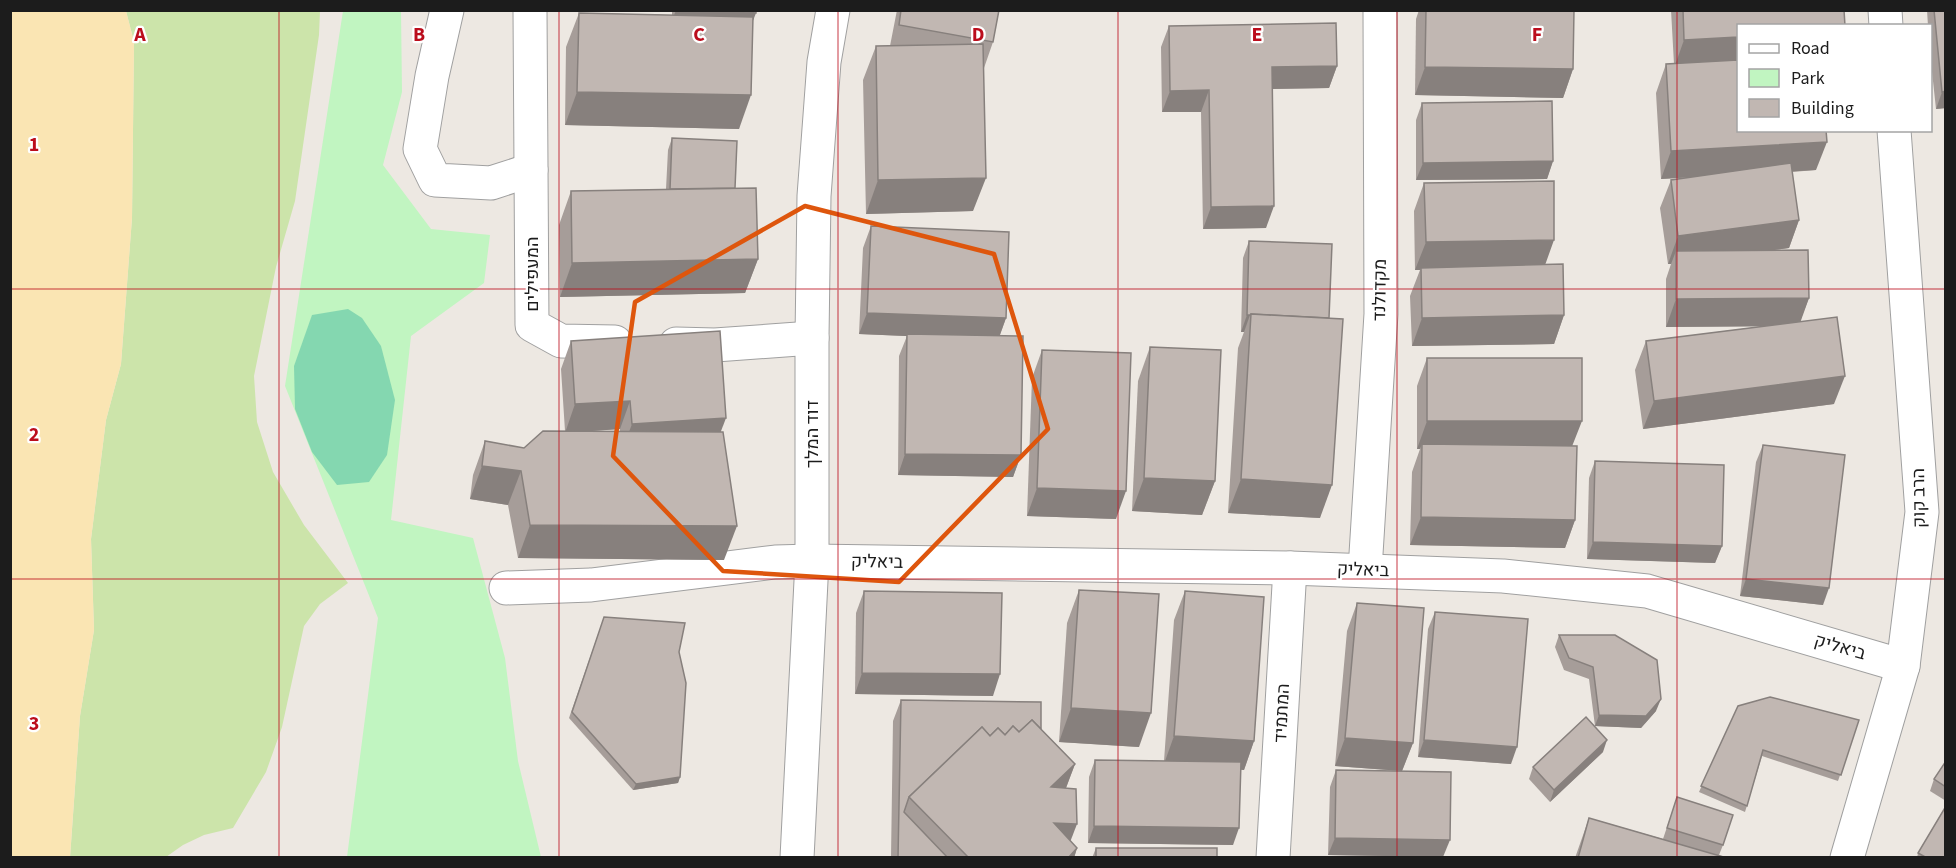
<svg xmlns="http://www.w3.org/2000/svg" width="1956" height="868" viewBox="0 0 1956 868" font-family="'Source Sans 3',Heebo,sans-serif">
  <rect width="100%" height="100%" fill="#ede8e2"/>
  <polygon fill="#cce4aa" points="126,11 320,11 319,35 295,201 276,267 254,376 257,422 273,472 304,525 348,583 320,604 304,626 282,727 266,772 233,828 204,835 183,845 166,857 70,858 80,716 94,630 91,539 106,420 121,364 132,218 134,42"/>
  <polygon fill="#fae5b3" points="10,11 126,11 134,42 132,218 121,364 106,420 91,539 94,630 80,716 70,857 11,857"/>
  <polygon fill="#c1f5c1" points="343,11 401,11 402,92 383,165 431,229 490,235 484,283 411,336 391,520 473,538 505,658 518,761 541,857 347,857 378,618 285,386"/>
  <polygon fill="#84d7b0" points="348,309 362,318 381,346 395,400 387,455 369,482 337,485 312,452 295,409 294,366 312,315"/>
  <g fill="none" stroke-linecap="round" stroke-linejoin="round">
    <defs>
      <g id="minor">
        <polyline points="447,10 432,76 420,149 435,180 491,183 531,170"/>
        <polyline points="530,10 532,325 561,341 615,342"/>
        <polyline points="1885,10 1886,26"/>
        <polyline points="676,344 715,345 812,338"/>
        <polyline points="1365,570 1381,314 1380,10"/>
        <polyline points="506,588 591,585 775,562 812,561 1290,568 1503,576 1647,591 1903,666"/>
        <polyline points="797,858 812,561 812,338 814,196 824,62 833,10"/>
        <polyline points="1273,858 1290,568"/>
        <polyline points="1847,858 1903,666 1922,512 1894,130"/>
      </g>
    </defs>
    <use href="#minor" stroke="#a0a0a0" stroke-width="35"/>
    <use href="#minor" stroke="#fff" stroke-width="33"/>
  </g>
  <g fill="#a69d99" fill-rule="evenodd">
    <polygon points="672,10 756,10 753,20 739,129 565,125 566,47 579,13 672,15"/>
    <polygon points="897,10 999,10 993,42 984,68 973,211 866,214 863,80 876,46 890,46"/>
    <polygon points="1419,10 1426,10 1573,69 1563,98 1415,95 1416,19"/>
    <polygon points="1671,10 1844,10 1738,26 1816,170 1792,172 1799,220 1789,248 1773,250 1809,298 1800,321 1834,404 1643,429 1635,370 1646,341 1764,326 1666,327 1666,279 1671,264 1668,264 1660,208 1671,180 1689,177 1661,179 1656,93 1666,64 1674,64"/>
    <polygon points="1927,10 1946,10 1946,108 1936,109 1930,53 1930,26 1928,26"/>
    <polygon points="1169,26 1337,66 1329,88 1272,89 1266,228 1203,229 1201,112 1162,112 1161,47"/>
    <polygon points="1422,103 1553,161 1547,179 1416,180 1416,120"/>
    <polygon points="672,138 735,188 758,259 745,293 560,297 559,225 571,191 666,189 668,150"/>
    <polygon points="1424,183 1545,265 1564,315 1554,344 1412,346 1410,296 1420,270 1415,270 1414,211"/>
    <polygon points="871,226 1006,318 1000,335 1021,455 1013,477 898,475 899,356 907,336 859,334 863,248"/>
    <polygon points="1249,241 1329,318 1320,518 1228,513 1238,348 1244,332 1241,332 1243,258"/>
    <path d="M571 341 721 432 724 560 518 558 508 505 470 499 473 475 485 441 524 448 565 431 561 369ZM620 429V431H588Z"/>
    <polygon points="1150,347 1215,481 1202,515 1132,511 1138,381"/>
    <polygon points="1042,350 1116,519 1027,516 1032,378"/>
    <polygon points="1427,358 1572,446 1575,520 1565,548 1410,545 1412,472 1420,449 1417,449 1417,386"/>
    <polygon points="1763,445 1823,605 1740,596 1756,462"/>
    <polygon points="1595,461 1722,546 1715,563 1587,559 1589,478"/>
    <polygon points="1079,590 1139,747 1059,742 1067,623"/>
    <polygon points="864,591 993,696 855,694 856,613"/>
    <polygon points="1185,591 1254,741 1244,770 1240,769 1233,845 1088,843 1089,777 1095,760 1164,761 1174,620"/>
    <polygon points="1357,603 1413,743 1402,771 1443,857 1328,855 1330,787 1336,770 1401,771 1335,766 1347,631"/>
    <polygon points="1435,612 1511,764 1418,757 1428,629"/>
    <polygon points="604,617 679,652 680,777 678,783 633,790 569,718"/>
    <polygon points="1559,635 1656,711 1641,728 1595,726 1589,679 1564,670 1555,647"/>
    <polygon points="901,700 1041,729 1075,764 1066,788 1070,841 1077,848 1074,858 891,858 893,721"/>
    <polygon points="1738,706 1859,720 1838,781 1762,756 1745,812 1699,792"/>
    <polygon points="1603,752 1550,802 1529,779 1533,767"/>
    <polygon points="1946,761 1946,801 1930,791 1934,779"/>
    <polygon points="1677,797 1723,845 1719,855 1727,858 1575,858 1589,818 1663,839"/>
    <polygon points="1096,848 1217,858 1092,858"/>
    <polygon points="1918,853 1946,858 1917,858"/>
  </g>
  <g fill="#87807d">
    <polygon points="676,10 722,10 756,13 749,31 671,24"/>
    <polygon points="1738,37 1738,65 1674,68 1684,40"/>
    <polygon points="1337,66 1329,88 1264,89 1272,67"/>
    <polygon points="1425,67 1573,69 1563,98 1415,95"/>
    <polygon points="1209,90 1201,112 1162,112 1170,91"/>
    <polygon points="1946,91 1946,108 1936,109 1942,92"/>
    <polygon points="577,92 751,95 739,129 565,125"/>
    <polygon points="1827,142 1816,170 1661,179 1671,151"/>
    <polygon points="1553,161 1547,179 1416,180 1423,163"/>
    <polygon points="986,178 973,211 866,214 878,180"/>
    <polygon points="1274,206 1266,228 1203,229 1211,207"/>
    <polygon points="1799,220 1789,248 1676,263 1676,251 1671,264 1668,264 1678,236"/>
    <polygon points="1554,240 1544,268 1421,268 1420,270 1415,270 1426,242"/>
    <polygon points="758,259 745,293 560,297 572,263"/>
    <polygon points="1809,298 1799,326 1666,327 1676,299"/>
    <polygon points="867,313 1006,318 998,340 859,334"/>
    <polygon points="1247,315 1250,315 1244,332 1241,332"/>
    <polygon points="1564,315 1554,344 1412,346 1422,318"/>
    <polygon points="1845,376 1834,404 1643,429 1654,401"/>
    <polygon points="630,401 620,429 565,433 575,404"/>
    <polygon points="726,418 715,447 621,453 632,424"/>
    <polygon points="1427,421 1582,421 1571,449 1422,444 1420,449 1417,449"/>
    <polygon points="905,454 1021,455 1013,477 898,475"/>
    <polygon points="482,466 521,471 508,505 470,499"/>
    <polygon points="1144,478 1215,481 1202,515 1132,511"/>
    <polygon points="1241,479 1332,485 1320,518 1228,513"/>
    <polygon points="1037,488 1126,491 1116,519 1027,516"/>
    <polygon points="1421,517 1575,520 1565,548 1410,545"/>
    <polygon points="530,525 737,526 724,560 518,558"/>
    <polygon points="1593,542 1722,546 1715,563 1587,559"/>
    <polygon points="1746,579 1829,588 1823,605 1740,596"/>
    <polygon points="862,673 1000,674 993,696 855,694"/>
    <polygon points="1661,699 1656,711 1641,728 1595,726 1599,715"/>
    <polygon points="1071,708 1151,713 1139,747 1059,742"/>
    <polygon points="1174,736 1254,741 1244,770 1164,764"/>
    <polygon points="1345,738 1413,743 1402,771 1335,766"/>
    <polygon points="1424,740 1517,747 1511,764 1418,757"/>
    <polygon points="1607,740 1603,752 1550,802 1554,790"/>
    <polygon points="1075,764 1061,801 1051,787"/>
    <polygon points="680,777 678,783 633,790 636,784"/>
    <polygon points="1054,823 1077,824 1064,858"/>
    <polygon points="1094,826 1239,828 1233,845 1088,843"/>
    <polygon points="1335,838 1450,840 1443,857 1328,855"/>
    <polygon points="1077,848 1074,858 1068,858"/>
  </g>
  <g fill="#c1b7b2" stroke="#87807d" stroke-width="1.5">
    <polygon points="722,10 756,10 756,13"/>
    <polygon points="901,10 999,10 993,42 899,25"/>
    <polygon points="1426,10 1574,10 1573,69 1425,67"/>
    <polygon points="1683,10 1844,10 1845,26 1738,26 1738,37 1684,40"/>
    <polygon points="1934,10 1946,10 1946,91 1942,92"/>
    <polygon points="579,13 753,17 751,95 577,92"/>
    <polygon points="1336,23 1337,66 1272,67 1274,206 1211,207 1209,90 1170,91 1169,26"/>
    <polygon points="983,44 986,178 878,180 876,46"/>
    <polygon points="1738,60 1738,130 1826,130 1827,142 1671,151 1666,64"/>
    <polygon points="1552,101 1553,161 1423,163 1422,103"/>
    <polygon points="672,138 737,141 735,188 670,189"/>
    <polygon points="1791,163 1799,220 1678,236 1671,180"/>
    <polygon points="1554,181 1554,240 1426,242 1424,183"/>
    <polygon points="756,188 758,259 572,263 571,191"/>
    <polygon points="871,226 1009,232 1006,318 867,313"/>
    <polygon points="1249,241 1332,244 1329,318 1251,314 1250,315 1247,315"/>
    <polygon points="1808,250 1809,298 1676,299 1676,251"/>
    <polygon points="1563,264 1564,315 1422,318 1421,268"/>
    <polygon points="1251,314 1343,319 1332,485 1241,479"/>
    <polygon points="1837,317 1845,376 1654,401 1646,341"/>
    <polygon points="720,331 726,418 632,424 630,401 575,404 571,341"/>
    <polygon points="907,334 1023,336 1021,455 905,454"/>
    <polygon points="1150,347 1221,350 1215,481 1144,478"/>
    <polygon points="1042,350 1131,353 1126,491 1037,488"/>
    <rect x="1427" y="358" width="155" height="63"/>
    <polygon points="543,431 723,432 737,526 530,525 521,471 482,466 485,441 524,448"/>
    <polygon points="1422,444 1577,446 1575,520 1421,517"/>
    <polygon points="1763,445 1845,455 1829,588 1746,579"/>
    <polygon points="1595,461 1724,465 1722,546 1593,542"/>
    <polygon points="1079,590 1159,594 1151,713 1071,708"/>
    <polygon points="864,591 1002,593 1000,674 862,673"/>
    <polygon points="1185,591 1264,597 1254,741 1174,736"/>
    <polygon points="1357,603 1424,608 1413,743 1345,738"/>
    <polygon points="1435,612 1528,619 1517,747 1424,740"/>
    <polygon points="604,617 685,623 679,652 686,683 680,777 636,784 572,712"/>
    <polygon points="1559,635 1615,635 1657,660 1661,699 1646,716 1599,715 1593,667 1569,658"/>
    <polygon points="1770,697 1859,720 1841,775 1763,750 1747,806 1701,786 1738,706"/>
    <polygon points="901,700 1041,702 1041,729 1032,720 1019,732 1013,726 1005,735 998,728 990,736 982,727 909,797 904,812 948,858 898,858"/>
    <polygon points="1586,717 1607,740 1554,790 1533,767"/>
    <polygon points="1032,720 1075,764 1051,787 1076,789 1077,824 1054,823 1077,848 1068,858 969,858 909,797 982,727 990,736 998,728 1005,735 1013,726 1019,732"/>
    <polygon points="1095,760 1241,762 1239,828 1094,826"/>
    <polygon points="1946,761 1946,787 1934,779"/>
    <polygon points="1336,770 1451,772 1450,840 1335,838"/>
    <polygon points="1677,797 1733,815 1723,845 1667,828"/>
    <polygon points="1946,806 1946,858 1927,858 1918,853"/>
    <polygon points="1589,818 1727,858 1578,858"/>
    <rect x="1096" y="848" width="121" height="10"/>
  </g>
  <path fill="none" stroke="#de560d" stroke-width="4.5" stroke-linejoin="round" d="M805 206 994 254 1048 429 899 582 723 571 613 456 635 302Z"/>
  <path fill="none" stroke="#bb0d1c" stroke-width="1.5" stroke-opacity="0.55" d="M279 10V858M559 10V858M838 10V858M1118 10V858M1397 10V858M1677 10V858M10 289H1946M10 579H1946"/>
  <g text-anchor="middle" dominant-baseline="central" stroke-width="4.5" stroke-linejoin="round" paint-order="stroke">
    <g font-size="18" fill="#1c1c1c" stroke="#fff">
      <text transform="translate(532 274) rotate(-90)">המעפילים</text>
      <text transform="translate(1380 290) rotate(-89)">מקדולנד</text>
      <text transform="translate(812 434) rotate(-90)">דוד המלך</text>
      <text transform="translate(1919 498) rotate(-91)">הרב קוק</text>
      <text transform="translate(877 562) rotate(1)">ביאליק</text>
      <text transform="translate(1363 570) rotate(2)">ביאליק</text>
      <text transform="translate(1840 647) rotate(16)">ביאליק</text>
      <text transform="translate(1282 713) rotate(-87)">המתמיד</text>
    </g>
  </g>
  <g font-size="20" text-anchor="middle" font-weight="bold" fill="#bb0d1c" stroke="#fff" stroke-width="4.5" stroke-linejoin="round" paint-order="stroke">
    <text x="140" y="41">A</text>
    <text x="419" y="41">B</text>
    <text x="699" y="41">C</text>
    <text x="978" y="41">D</text>
    <text x="1257" y="41">E</text>
    <text x="1537" y="41">F</text>
    <text x="34" y="151">1</text>
    <text x="34" y="441">2</text>
    <text x="34" y="730">3</text>
  </g>
  <rect width="1956" height="868" fill="none" stroke="#1c1c1c" stroke-width="24"/>
  <rect x="1737" y="24" width="195" height="108" fill="#ffffff" stroke="#a4a4a4" stroke-width="1.5"/>
  <rect x="1749" y="44" width="30" height="9" fill="#ffffff" stroke="#a4a4a4" stroke-width="1.5"/>
  <text x="1791" y="54" font-size="18" fill="#1c1c1c">Road</text>
  <rect x="1749" y="69" width="30" height="18" fill="#c1f5c1" stroke="#a4a4a4" stroke-width="1.5"/>
  <text x="1791" y="84" font-size="18" fill="#1c1c1c">Park</text>
  <rect x="1749" y="99" width="30" height="18" fill="#c1b7b2" stroke="#a4a4a4" stroke-width="1.5"/>
  <text x="1791" y="114" font-size="18" fill="#1c1c1c">Building</text>
</svg>
